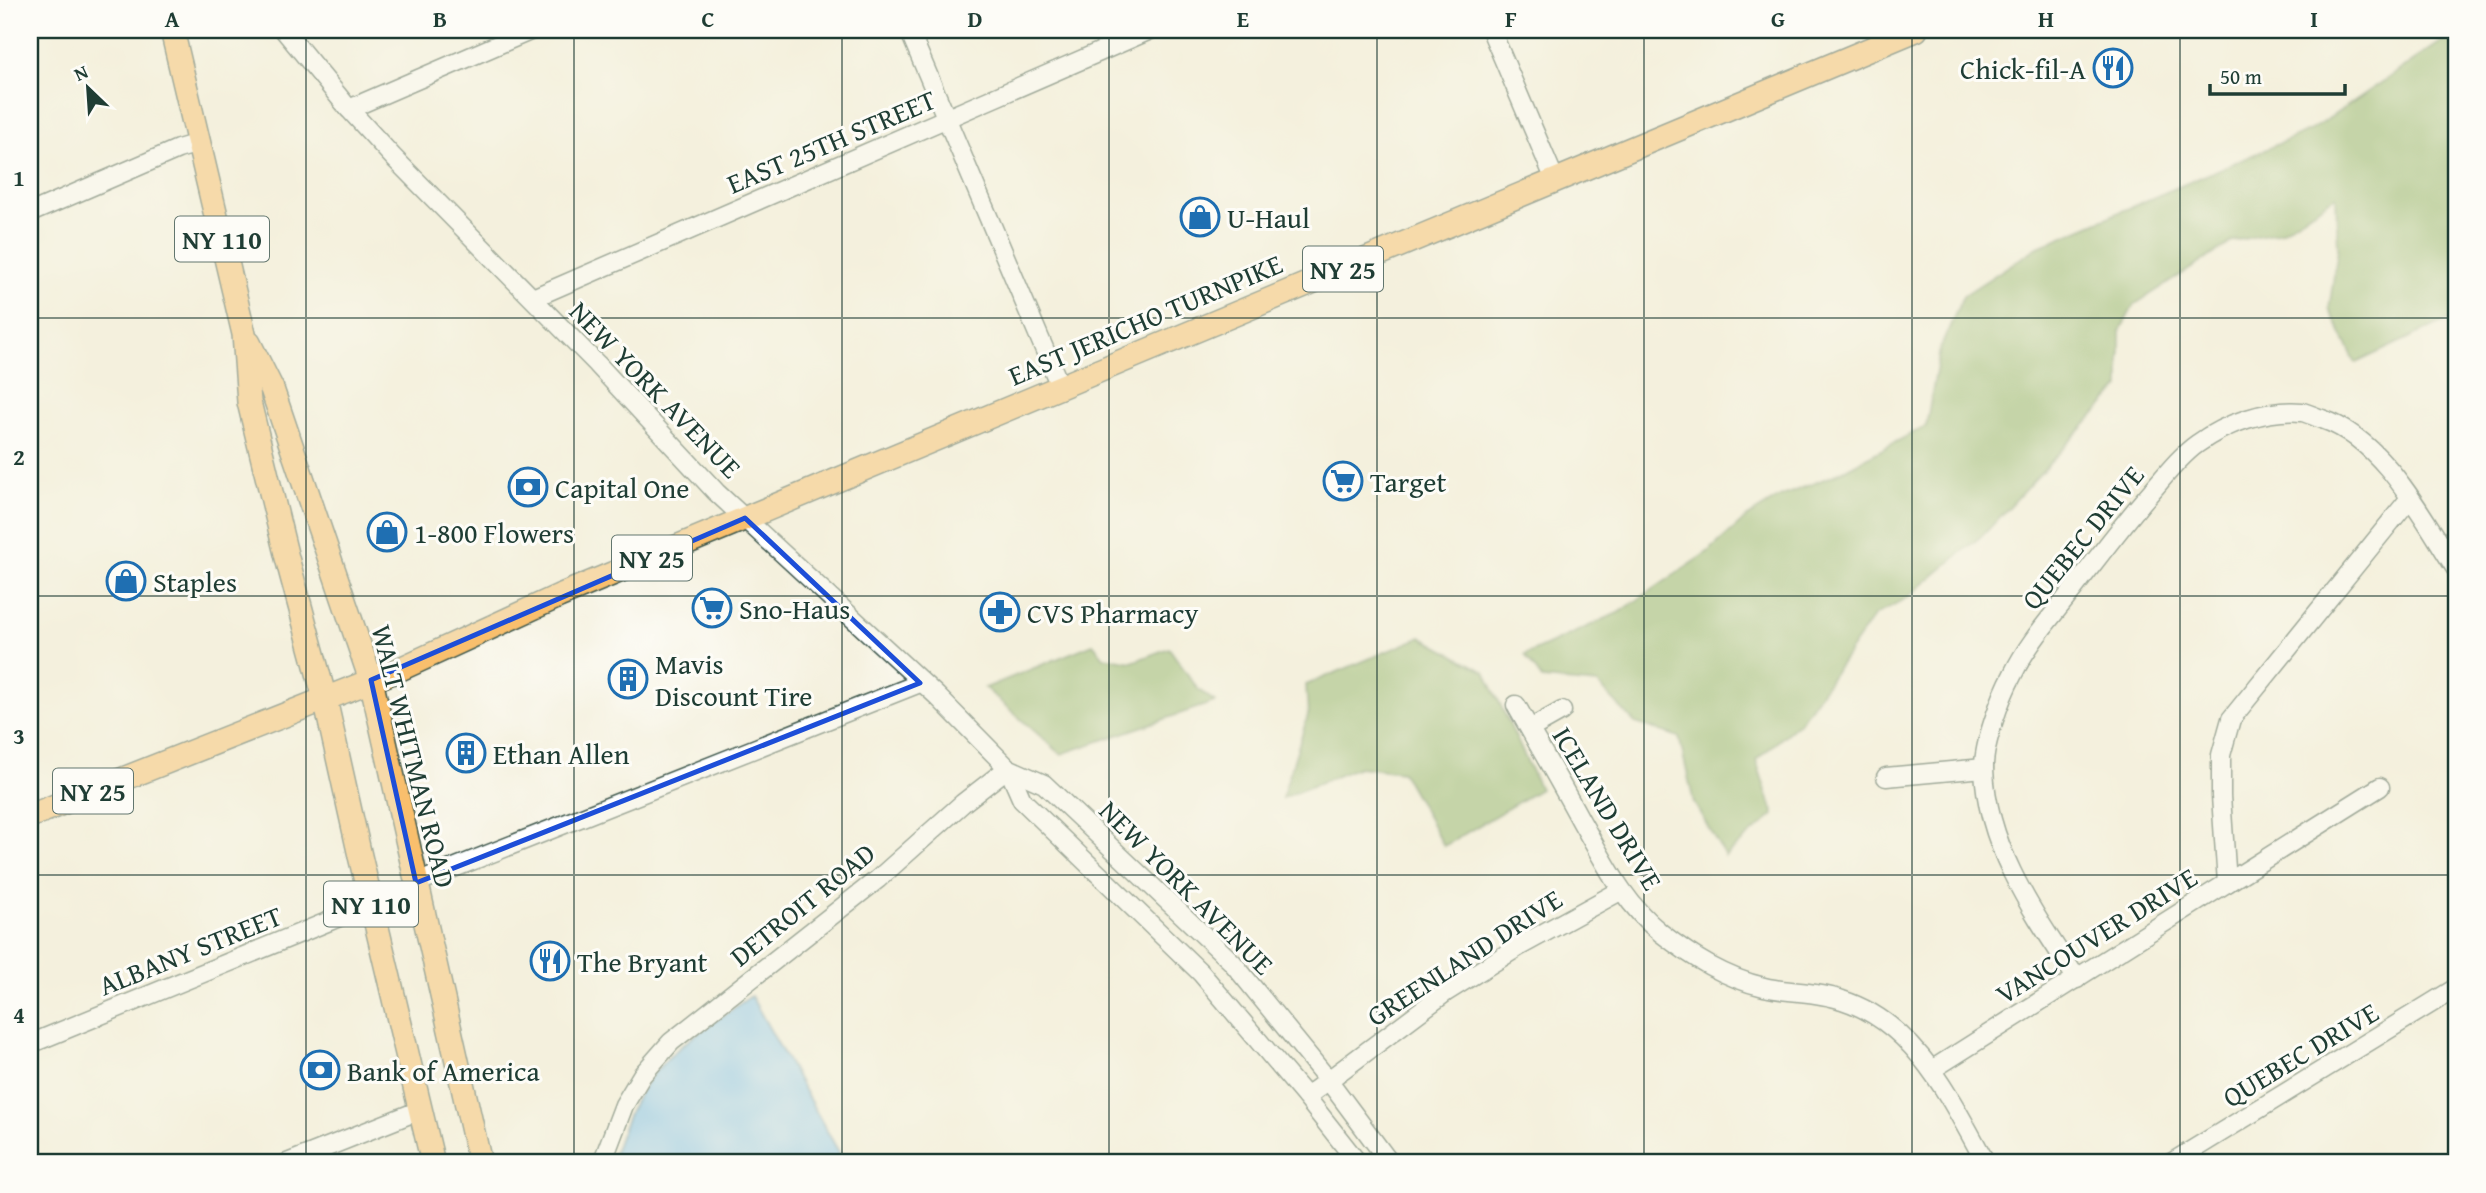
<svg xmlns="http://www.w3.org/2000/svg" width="2486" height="1193" viewBox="0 0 2486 1193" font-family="'Gentium Book Plus',serif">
  <rect width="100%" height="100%" fill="#fdfcf7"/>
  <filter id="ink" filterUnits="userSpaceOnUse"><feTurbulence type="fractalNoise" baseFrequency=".0143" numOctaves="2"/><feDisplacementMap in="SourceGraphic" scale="14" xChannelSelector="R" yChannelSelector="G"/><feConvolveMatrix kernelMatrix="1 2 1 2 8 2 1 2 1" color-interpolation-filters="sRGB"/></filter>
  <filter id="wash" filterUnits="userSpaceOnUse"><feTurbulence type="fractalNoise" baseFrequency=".00686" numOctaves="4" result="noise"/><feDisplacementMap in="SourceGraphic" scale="28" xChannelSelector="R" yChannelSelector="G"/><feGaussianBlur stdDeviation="1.57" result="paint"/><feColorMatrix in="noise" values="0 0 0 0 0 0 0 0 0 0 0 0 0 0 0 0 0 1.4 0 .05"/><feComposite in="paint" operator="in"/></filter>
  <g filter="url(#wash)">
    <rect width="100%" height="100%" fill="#f4f0dd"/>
    <g fill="#8cb267" stroke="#56784e" stroke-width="2">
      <polygon points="2456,32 2456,335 2447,320 2356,363 2329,309 2338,248 2336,196 2281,231 2234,241 2134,305 2120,331 2120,387 1986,532 1908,597 1874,616 1800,722 1756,760 1774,815 1725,856 1694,803 1679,737 1635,723 1598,684 1542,679 1525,655 1620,612 1709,551 1746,518 1780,497 1834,475 1926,426 1940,349 1963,296 2038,247 2313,129"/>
      <polygon points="1421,637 1485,672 1540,789 1444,846 1402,772 1359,767 1282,798 1308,715 1306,685"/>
      <polygon points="1093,644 1104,657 1132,662 1169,648 1198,689 1215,702 1061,754 985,688"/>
    </g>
    <path fill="#79c0f0" stroke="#4c7e92" stroke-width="2" d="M751 996 845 1163H610C621 1135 630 1103 649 1079 676 1044 716 1021 751 996Z"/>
  </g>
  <g filter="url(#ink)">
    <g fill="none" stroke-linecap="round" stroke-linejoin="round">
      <defs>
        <g id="minor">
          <polyline points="284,30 349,109 393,157 597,364 716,492 937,696 1008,768 1022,800 1201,973 1306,1097 1358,1163"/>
          <polyline points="909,30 1060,386"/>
          <polyline points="1491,30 1555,180"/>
          <polyline points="349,109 532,30"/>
          <polyline points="30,213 178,149 199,143"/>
          <polyline points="533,298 1150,30"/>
          <path d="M1516 705C1538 744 1560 782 1581 821 1604 861 1624 904 1661 933 1692 957 1725 978 1764 987 1789 993 1817 991 1842 1000 1917 1024 1951 1101 1986 1163"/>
          <polyline points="1530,729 1562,711"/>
          <polyline points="1008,768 1044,784 1232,962 1329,1081 1390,1163"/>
          <polyline points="1886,777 1984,768"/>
          <polyline points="416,883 920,683"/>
          <polyline points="2227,883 2380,787"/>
          <path d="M2077 979C2035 915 1987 849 1984 769 1983 745 2001 696 2013 674 2028 643 2050 619 2071 592 2097 559 2122 525 2150 493 2164 477 2180 456 2197 444 2226 423 2266 409 2302 412 2308 413 2315 417 2322 419 2384 440 2422 517 2456 569"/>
          <polyline points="30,1044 371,904"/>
          <polyline points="1933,1069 2227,883 2221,796 2221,755 2231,719 2410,498"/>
          <polyline points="1306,1097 1446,992 1518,947 1620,891"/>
          <polyline points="287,1163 420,1110"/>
          <polyline points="602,1163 624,1105 642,1075 671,1042 878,879 963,803 1008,768"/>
          <polyline points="2171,1163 2456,988"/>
        </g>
        <g id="major">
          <polyline points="172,30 244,334 249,402 287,558 325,699 360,856 433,1163"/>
          <polyline points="249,343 272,389 371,680 480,1163"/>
          <polyline points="30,816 398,670 559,596 1916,30"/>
        </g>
      </defs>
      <use href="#minor" stroke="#3f584d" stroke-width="21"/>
      <use href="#major" stroke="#3f584d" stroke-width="26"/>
      <use href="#minor" stroke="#fff" stroke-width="18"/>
      <use href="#major" stroke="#f9bf6d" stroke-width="23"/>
    </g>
  </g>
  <path d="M0 0H2486V1193H0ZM745 518 920 683 416 883 371 680Z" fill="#f4f0dd" fill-opacity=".55" fill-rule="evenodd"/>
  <path fill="none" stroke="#1d4ed8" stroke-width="5" stroke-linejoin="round" d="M745 518 920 683 416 883 371 680Z"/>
  <path fill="none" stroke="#1f3d34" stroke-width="2" stroke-opacity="0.55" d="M306 30V1163M574 30V1163M842 30V1163M1109 30V1163M1377 30V1163M1644 30V1163M1912 30V1163M2180 30V1163M30 318H2456M30 596H2456M30 875H2456"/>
  <defs>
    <symbol id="restaurant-ring" viewBox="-11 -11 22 22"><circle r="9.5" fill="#fdfcf7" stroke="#1f6fb2" stroke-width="1.5"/><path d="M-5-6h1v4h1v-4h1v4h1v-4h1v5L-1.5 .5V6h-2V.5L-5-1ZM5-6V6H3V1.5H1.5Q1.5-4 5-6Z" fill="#1f6fb2"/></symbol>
    <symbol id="shop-ring" viewBox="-11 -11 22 22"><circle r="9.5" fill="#fdfcf7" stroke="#1f6fb2" stroke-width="1.5"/><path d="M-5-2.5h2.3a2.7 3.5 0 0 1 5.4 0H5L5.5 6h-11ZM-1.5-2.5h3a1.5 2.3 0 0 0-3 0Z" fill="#1f6fb2"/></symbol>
    <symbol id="supermarket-ring" viewBox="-11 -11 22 22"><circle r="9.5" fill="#fdfcf7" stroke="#1f6fb2" stroke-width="1.5"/><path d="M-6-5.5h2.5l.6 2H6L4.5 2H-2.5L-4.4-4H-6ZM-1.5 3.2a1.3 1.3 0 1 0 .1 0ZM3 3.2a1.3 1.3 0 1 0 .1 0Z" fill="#1f6fb2"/></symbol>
    <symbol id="bank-ring" viewBox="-11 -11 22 22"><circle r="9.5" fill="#fdfcf7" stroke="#1f6fb2" stroke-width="1.5"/><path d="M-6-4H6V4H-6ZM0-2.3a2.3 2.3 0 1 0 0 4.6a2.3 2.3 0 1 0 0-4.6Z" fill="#1f6fb2"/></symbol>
    <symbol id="pharmacy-ring" viewBox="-11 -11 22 22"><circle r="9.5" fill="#fdfcf7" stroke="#1f6fb2" stroke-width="1.5"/><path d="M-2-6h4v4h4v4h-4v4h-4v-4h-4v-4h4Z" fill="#1f6fb2"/></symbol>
    <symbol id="building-ring" viewBox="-11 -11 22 22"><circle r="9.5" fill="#fdfcf7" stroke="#1f6fb2" stroke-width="1.5"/><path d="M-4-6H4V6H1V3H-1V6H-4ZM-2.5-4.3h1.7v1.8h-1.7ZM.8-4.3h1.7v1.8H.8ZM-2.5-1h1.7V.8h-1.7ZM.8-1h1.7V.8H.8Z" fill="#1f6fb2"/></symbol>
  </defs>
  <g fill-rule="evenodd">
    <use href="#restaurant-ring" x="2091" y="46" width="44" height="44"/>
    <use href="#shop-ring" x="1178" y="195" width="44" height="44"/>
    <use href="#supermarket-ring" x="1321" y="459" width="44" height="44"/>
    <use href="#bank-ring" x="506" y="465" width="44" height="44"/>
    <use href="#shop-ring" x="365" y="510" width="44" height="44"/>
    <use href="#shop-ring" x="104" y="559" width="44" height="44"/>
    <use href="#supermarket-ring" x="690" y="586" width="44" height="44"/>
    <use href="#pharmacy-ring" x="978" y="590" width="44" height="44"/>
    <use href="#building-ring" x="606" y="657" width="44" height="44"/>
    <use href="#building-ring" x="444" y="731" width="44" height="44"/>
    <use href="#restaurant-ring" x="528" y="939" width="44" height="44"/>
    <use href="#bank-ring" x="298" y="1048" width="44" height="44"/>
  </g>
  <g text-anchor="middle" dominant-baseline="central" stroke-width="6" stroke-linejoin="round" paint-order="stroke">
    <g fill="#fdfcf7" stroke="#62766e" stroke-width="2">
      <rect x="175" y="216.5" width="94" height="45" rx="5"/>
      <rect x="1303" y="246.5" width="80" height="45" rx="5"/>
      <rect x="612" y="535.5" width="80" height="45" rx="5"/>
      <rect x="53" y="768.5" width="80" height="45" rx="5"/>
      <rect x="324" y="881.5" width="94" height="45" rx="5"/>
    </g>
    <g font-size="26" font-weight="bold" fill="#1f3d34">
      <text x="222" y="239">NY 110</text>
      <text x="1343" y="269">NY 25</text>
      <text x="652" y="558">NY 25</text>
      <text x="93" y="791">NY 25</text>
      <text x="371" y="904">NY 110</text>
    </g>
    <g font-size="28" fill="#1f3d34" stroke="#fdfcf7" text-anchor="start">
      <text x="2086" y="68" text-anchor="end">Chick-fil-A</text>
      <text x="1227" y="217">U-Haul</text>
      <text x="1370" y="481">Target</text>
      <text x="555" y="487">Capital One</text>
      <text x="414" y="532">1-800 Flowers</text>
      <text x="153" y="581">Staples</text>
      <text x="739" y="608">Sno-Haus</text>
      <text x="1027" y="612">CVS Pharmacy</text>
      <text x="655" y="663">Mavis<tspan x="655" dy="32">Discount Tire</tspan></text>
      <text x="493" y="753">Ethan Allen</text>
      <text x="577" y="961">The Bryant</text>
      <text x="347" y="1070">Bank of America</text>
    </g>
    <g font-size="28" fill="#1f3d34" stroke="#fdfcf7">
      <text transform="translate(831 141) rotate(-23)">EAST 25TH STREET</text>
      <text transform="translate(1145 319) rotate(-23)">EAST JERICHO TURNPIKE</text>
      <text transform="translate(656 389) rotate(46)">NEW YORK AVENUE</text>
      <text transform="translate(2082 537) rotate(-51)">QUEBEC DRIVE</text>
      <text transform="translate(414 756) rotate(76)">WALT WHITMAN ROAD</text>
      <text transform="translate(1608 808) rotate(59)">ICELAND DRIVE</text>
      <text transform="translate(1187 887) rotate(45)">NEW YORK AVENUE</text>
      <text transform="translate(802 904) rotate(-39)">DETROIT ROAD</text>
      <text transform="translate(2096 935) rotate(-32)">VANCOUVER DRIVE</text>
      <text transform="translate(190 950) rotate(-22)">ALBANY STREET</text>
      <text transform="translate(1464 957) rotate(-33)">GREENLAND DRIVE</text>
      <text transform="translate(2300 1054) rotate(-31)">QUEBEC DRIVE</text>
    </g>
  </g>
  <rect width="2486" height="1193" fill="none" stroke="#fdfcf7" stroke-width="77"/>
  <g transform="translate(88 88) rotate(335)" stroke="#fdfcf7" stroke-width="5" paint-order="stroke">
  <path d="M0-5L12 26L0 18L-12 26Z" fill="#1f3d34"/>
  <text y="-10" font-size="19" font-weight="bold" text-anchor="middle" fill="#1f3d34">N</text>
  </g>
  <path d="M2210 84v10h135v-10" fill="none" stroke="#1f3d34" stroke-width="3.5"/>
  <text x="2220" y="84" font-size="21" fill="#1f3d34" stroke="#fdfcf7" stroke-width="5" paint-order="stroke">50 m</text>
  <rect x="38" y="38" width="2410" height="1116" fill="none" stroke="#1f3d34" stroke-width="2.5"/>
  <g font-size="23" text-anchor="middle" font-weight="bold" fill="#1f3d34">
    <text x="172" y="27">A</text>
    <text x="440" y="27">B</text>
    <text x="708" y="27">C</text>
    <text x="975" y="27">D</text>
    <text x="1243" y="27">E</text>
    <text x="1511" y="27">F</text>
    <text x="1778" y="27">G</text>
    <text x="2046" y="27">H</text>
    <text x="2314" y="27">I</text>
    <text x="19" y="186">1</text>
    <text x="19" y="465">2</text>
    <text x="19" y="744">3</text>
    <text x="19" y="1023">4</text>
  </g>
</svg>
